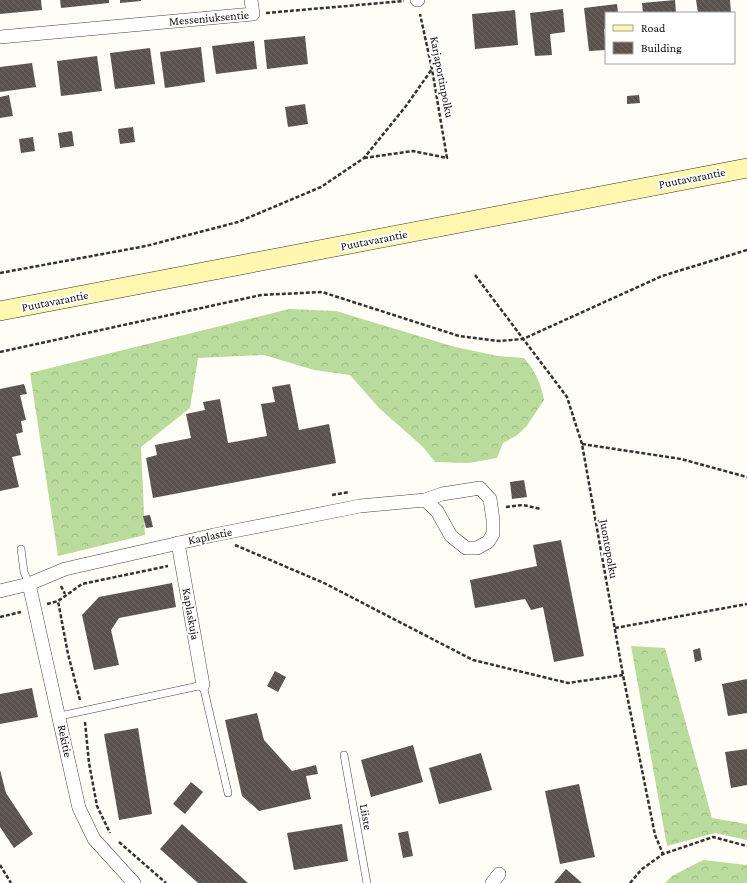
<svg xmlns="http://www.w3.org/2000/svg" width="747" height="883" viewBox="0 0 747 883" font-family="'Crimson Pro',serif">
  <defs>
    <pattern id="forest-crowns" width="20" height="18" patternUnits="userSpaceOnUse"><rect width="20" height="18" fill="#b9dc9c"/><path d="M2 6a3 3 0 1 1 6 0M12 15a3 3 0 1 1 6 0" fill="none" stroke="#9ebc85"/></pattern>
    <pattern id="building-back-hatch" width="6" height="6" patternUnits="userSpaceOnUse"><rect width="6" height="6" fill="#5a524d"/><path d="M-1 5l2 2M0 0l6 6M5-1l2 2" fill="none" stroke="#6d6662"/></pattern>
  </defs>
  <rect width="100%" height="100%" fill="#fffdf5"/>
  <g fill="url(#forest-crowns)">
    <path d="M289 309 336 311 455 347 498 356 524 358C535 371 541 383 544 400L526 427 516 436 503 443 497 458 469 463 435 462 423 447 379 408 350 375 314 370 264 355 198 358 190 408 141 447 145 535 58 556 30 373Z"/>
    <polygon points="631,646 665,648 712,818 747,824 747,840 715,833 667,846"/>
    <polygon points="703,860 747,865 747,883 665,883 672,876"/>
  </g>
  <g fill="url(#building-back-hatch)">
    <polygon points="0,0 41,0 42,10 0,14"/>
    <polygon points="60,0 109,0 109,3 61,8"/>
    <polygon points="120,0 141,0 141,1 120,3"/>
    <polygon points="675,0 676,13 643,13 642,3"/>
    <polygon points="696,0 730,0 731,13 698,13"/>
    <polygon points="617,4 618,13 606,13 606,29 604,29 606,50 589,51 584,8"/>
    <polygon points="563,9 565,32 550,34 552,55 535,56 530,13"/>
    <polygon points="515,10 518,45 475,49 472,14"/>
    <polygon points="305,36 308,64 267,69 264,40"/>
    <polygon points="254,41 257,69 216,74 212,46"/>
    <polygon points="201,47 205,82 165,88 160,52"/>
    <polygon points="150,48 155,84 115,89 110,53"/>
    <polygon points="97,56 102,91 61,96 57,61"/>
    <polygon points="32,63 36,87 0,92 0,67"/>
    <polygon points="9,95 13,116 0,118 0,97"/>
    <polygon points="639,95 640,103 627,104 627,96"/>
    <polygon points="305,104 308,124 288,127 285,107"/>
    <polygon points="133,127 135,142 120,144 118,129"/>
    <polygon points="72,131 74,146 60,148 58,133"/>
    <polygon points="33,137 35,151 21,153 19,139"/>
    <polygon points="24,384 27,394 20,395 26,420 21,421 23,432 16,434 21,455 12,457 19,487 0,491 0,389"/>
    <polygon points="290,384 299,430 329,424 336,463 153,498 146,458 157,455 155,445 191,438 186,414 205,410 203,402 220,399 228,443 267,436 261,404 275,402 272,387"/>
    <polygon points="524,480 527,497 512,499 510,482"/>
    <polygon points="150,515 153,527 146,528 143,516"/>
    <polygon points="561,540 584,656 554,662 543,607 531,610 525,599 475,608 470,580 537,566 533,545"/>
    <polygon points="172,583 176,607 119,618 111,630 119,665 94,670 82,615 99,597"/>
    <polygon points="700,648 702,660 695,662 693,650"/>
    <polygon points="275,671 286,677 278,692 267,686"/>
    <polygon points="747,679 747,713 728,716 722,684"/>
    <polygon points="32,688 38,717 0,724 0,694"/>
    <polygon points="257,713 264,740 292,771 316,765 318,774 306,776 311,799 259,811 242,796 225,720"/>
    <polygon points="138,728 152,814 119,820 104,734"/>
    <polygon points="413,745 423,782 371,797 361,760"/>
    <polygon points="747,749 747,785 731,788 725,752"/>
    <polygon points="481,753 492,790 439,804 429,768"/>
    <polygon points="0,770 6,793 33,834 14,848 0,827"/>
    <polygon points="191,782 203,792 185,814 173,804"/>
    <polygon points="579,784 595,857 560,864 545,791"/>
    <polygon points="182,824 248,883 198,883 160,849"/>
    <polygon points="342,824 348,861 294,870 287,833"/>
    <polygon points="408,831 413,856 403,858 398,833"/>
    <polygon points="566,869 582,883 554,883"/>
  </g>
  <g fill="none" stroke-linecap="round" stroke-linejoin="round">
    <defs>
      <g id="lane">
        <polyline points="21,549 24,572 29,584"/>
        <polyline points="60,716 203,685 228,793"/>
        <polyline points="344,755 367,883"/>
      </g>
      <g id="street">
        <polyline points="417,0 418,0"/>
        <polyline points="0,37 253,14 251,0"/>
        <polyline points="178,543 203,685"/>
        <polyline points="29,584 79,808 94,839 134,883"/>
        <polyline points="0,591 29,584 65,569 214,535 360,506 425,500 442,494 480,488 490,499 493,520 493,534 488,542 477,548 466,548 451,536 437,511 425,500"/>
        <polyline points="492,883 499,874"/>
      </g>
      <polyline id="secondary" points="0,311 747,168"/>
    </defs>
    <use href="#lane" stroke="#444" stroke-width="8"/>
    <use href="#street" stroke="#444" stroke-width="14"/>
    <use href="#secondary" stroke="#333" stroke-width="20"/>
    <g stroke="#333" stroke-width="2.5" stroke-dasharray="4 2" stroke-linecap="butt">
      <polyline points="266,13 404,1"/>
      <polyline points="364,158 413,151 447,158 432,69 420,14"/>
      <polyline points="0,273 146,246 238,222 321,187 364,158 406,106 432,69"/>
      <polyline points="475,275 567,397 582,444 623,675 655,835 663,854"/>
      <polyline points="0,352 261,295 322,292 459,336 499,341 523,339 662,276 747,250"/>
      <polyline points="582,444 681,459 747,477"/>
      <polyline points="332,495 349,492"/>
      <polyline points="506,507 523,505 541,509"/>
      <polyline points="235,545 324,583 473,660 568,683 623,675"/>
      <polyline points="61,586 65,594"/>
      <polyline points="47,604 58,601"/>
      <polyline points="0,617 21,612"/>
      <polyline points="615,628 747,604"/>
      <polyline points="80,700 68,654 58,601 82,584 168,566"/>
      <polyline points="85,722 89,763 97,806 110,833"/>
      <polyline points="119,842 166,883"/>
      <polyline points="0,865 11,883"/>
      <polyline points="630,883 642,869 663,854 713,837 747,846"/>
    </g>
    <use href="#lane" stroke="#fff" stroke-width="7"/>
    <use href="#street" stroke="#fff" stroke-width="13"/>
    <use href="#secondary" stroke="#fff6b0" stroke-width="19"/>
  </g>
  <g text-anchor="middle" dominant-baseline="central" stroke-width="4" stroke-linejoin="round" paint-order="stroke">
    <g font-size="12" fill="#111" stroke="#fff">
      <text transform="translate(209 18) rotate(-5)">Messeniuksentie</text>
      <text transform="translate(442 77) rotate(79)">Karjaportinpolku</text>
      <text transform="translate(692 178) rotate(-11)">Puutavarantie</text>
      <text transform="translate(374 240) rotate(-11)">Puutavarantie</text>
      <text transform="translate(55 301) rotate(-11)">Puutavarantie</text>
      <text transform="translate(210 536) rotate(-12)">Kaplastie</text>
      <text transform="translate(609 549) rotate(80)">Juontopolku</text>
      <text transform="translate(191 614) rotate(80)">Kaplaskuja</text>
      <text transform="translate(65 741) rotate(78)">Rekitie</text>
      <text transform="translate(366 817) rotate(80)">Liiste</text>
    </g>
  </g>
  <rect x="605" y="12" width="130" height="52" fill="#ffffff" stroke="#a0a0a0"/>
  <rect x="613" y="25" width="20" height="6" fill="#fff6b0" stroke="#a0a0a0"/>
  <text x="641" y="32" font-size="12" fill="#111111">Road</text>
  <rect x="613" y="42" width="20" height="12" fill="url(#building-back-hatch)" stroke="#a0a0a0"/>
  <text x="641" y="52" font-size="12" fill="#111111">Building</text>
</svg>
